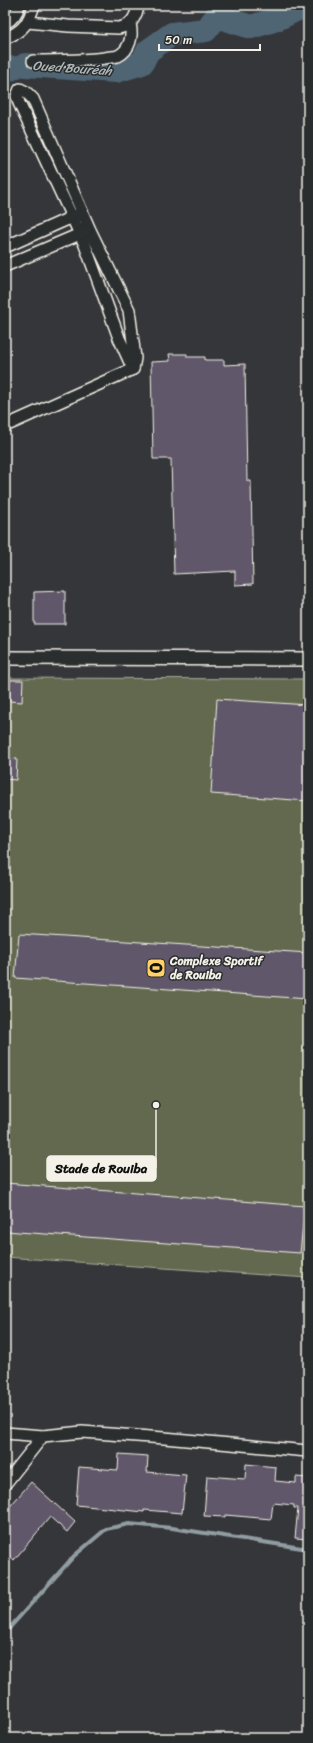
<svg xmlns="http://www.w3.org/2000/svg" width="313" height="1743" viewBox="0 0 313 1743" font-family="Sriracha,sans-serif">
  <rect width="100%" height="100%" fill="#35363a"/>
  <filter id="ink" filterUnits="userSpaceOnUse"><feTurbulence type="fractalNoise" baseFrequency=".025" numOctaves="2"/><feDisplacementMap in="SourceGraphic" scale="8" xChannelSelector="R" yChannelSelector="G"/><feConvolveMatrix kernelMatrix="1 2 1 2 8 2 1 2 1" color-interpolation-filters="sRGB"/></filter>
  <g filter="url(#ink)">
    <polygon fill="#62694f" stroke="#abad9c" points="5,678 308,679 308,1278 5,1257"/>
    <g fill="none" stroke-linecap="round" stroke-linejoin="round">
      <polyline stroke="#919da2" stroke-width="4" points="5,1633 74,1556 106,1529 129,1524 172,1528 308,1549"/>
      <g stroke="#4f6573" stroke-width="24">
        <polyline points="25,65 116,71 142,63 148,51 172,34 206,30 217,16 251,27 277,19 306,5"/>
        <polyline points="5,71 13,68"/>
      </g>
    </g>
    <g fill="#61596a" stroke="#f4f1e8">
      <polygon points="169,354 187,354 187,357 205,357 205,360 224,360 224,365 245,364 247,481 251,481 253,584 235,585 235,571 174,574 171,459 153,459 151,362 170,361"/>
      <polygon points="65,591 65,624 34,624 34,592"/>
      <polygon points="10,680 23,680 22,702 9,701"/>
      <polygon points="217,699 308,705 308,801 211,794"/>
      <polygon points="5,758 17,759 16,780 5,779"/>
      <polygon points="19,934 308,953 308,999 15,978"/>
      <polygon points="5,1183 305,1206 300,1253 5,1231"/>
      <polygon points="119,1454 148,1456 147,1472 186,1475 182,1513 144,1510 144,1512 76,1505 79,1467 118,1470"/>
      <polygon points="246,1464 276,1467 275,1481 296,1483 296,1477 308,1478 308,1539 295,1538 298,1508 294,1508 294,1505 273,1503 271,1519 225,1515 225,1517 204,1516 207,1476 245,1479"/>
      <polygon points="31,1482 75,1522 67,1532 50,1517 14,1560 5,1552 5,1512"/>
    </g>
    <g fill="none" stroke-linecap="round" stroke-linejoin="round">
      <defs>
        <g id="minor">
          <path d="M28 22 68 26 119 28C132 25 135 18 139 5"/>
          <path d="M5 23C13 19 17 14 19 5"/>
          <path d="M5 38C23 32 29 22 34 5"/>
          <path d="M33 61C57 61 82 61 105 58 109 57 114 57 118 56 130 50 133 36 130 24"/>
          <polygon points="20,89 26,92 33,99 90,230 129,310 135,358 133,369 119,338 85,245 19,103 17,96"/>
          <polyline points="5,247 79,214"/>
          <polyline points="5,266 87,231"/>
          <polyline points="5,426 133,369"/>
          <polyline points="5,1433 43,1436"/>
          <polyline points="5,1484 43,1436 82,1432 164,1438 308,1451"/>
        </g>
        <polyline id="tertiary" points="5,658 308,659"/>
      </defs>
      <use href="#minor" stroke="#f4f1e8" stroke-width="14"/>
      <use href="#tertiary" stroke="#f4f1e8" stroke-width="16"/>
      <use href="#minor" stroke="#2a2d2e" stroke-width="11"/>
      <use href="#tertiary" stroke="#2a2d2e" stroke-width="13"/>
    </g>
  </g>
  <defs>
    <symbol id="stadium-square" viewBox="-11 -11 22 22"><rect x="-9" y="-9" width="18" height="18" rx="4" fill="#ffd166" stroke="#2a2d2e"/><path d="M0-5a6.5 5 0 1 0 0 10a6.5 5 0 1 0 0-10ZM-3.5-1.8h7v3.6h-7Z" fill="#111"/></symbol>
  </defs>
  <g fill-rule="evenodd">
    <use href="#stadium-square" x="145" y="957" width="22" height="22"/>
  </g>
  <g text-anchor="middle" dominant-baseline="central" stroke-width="3" stroke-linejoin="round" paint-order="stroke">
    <g font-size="12" font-weight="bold" fill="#f4f1e8" stroke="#2a2d2e" text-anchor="start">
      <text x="170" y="961">Complexe Sportif<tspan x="170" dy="14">de Rouiba</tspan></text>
    </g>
    <g font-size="13" font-style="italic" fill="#b2b9b9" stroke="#2a2d2e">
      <text transform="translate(72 68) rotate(4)">Oued Bouréah</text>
    </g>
  </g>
  <path fill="none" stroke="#f4f1e8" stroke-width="1.5" d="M156 1105L156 1168"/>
  <circle fill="#f4f1e8" stroke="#2a2d2e" stroke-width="1.5" cx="156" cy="1105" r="4"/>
  <rect fill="#f4f1e8" stroke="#f4f1e8" stroke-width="1.5" x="47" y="1156" width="109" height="25" rx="4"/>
  <g font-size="13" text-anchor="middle" font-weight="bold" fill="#111">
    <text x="101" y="1173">Stade de Rouiba</text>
  </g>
  <rect width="313" height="1743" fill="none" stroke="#2a2d2e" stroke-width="20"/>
  <rect x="10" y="10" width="293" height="1723" fill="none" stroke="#f4f1e8" stroke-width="1.5" filter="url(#ink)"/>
  <path d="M159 44v6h101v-6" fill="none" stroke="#f4f1e8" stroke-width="2"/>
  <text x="165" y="44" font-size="12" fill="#f4f1e8" stroke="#2a2d2e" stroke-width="3" paint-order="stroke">50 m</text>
</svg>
